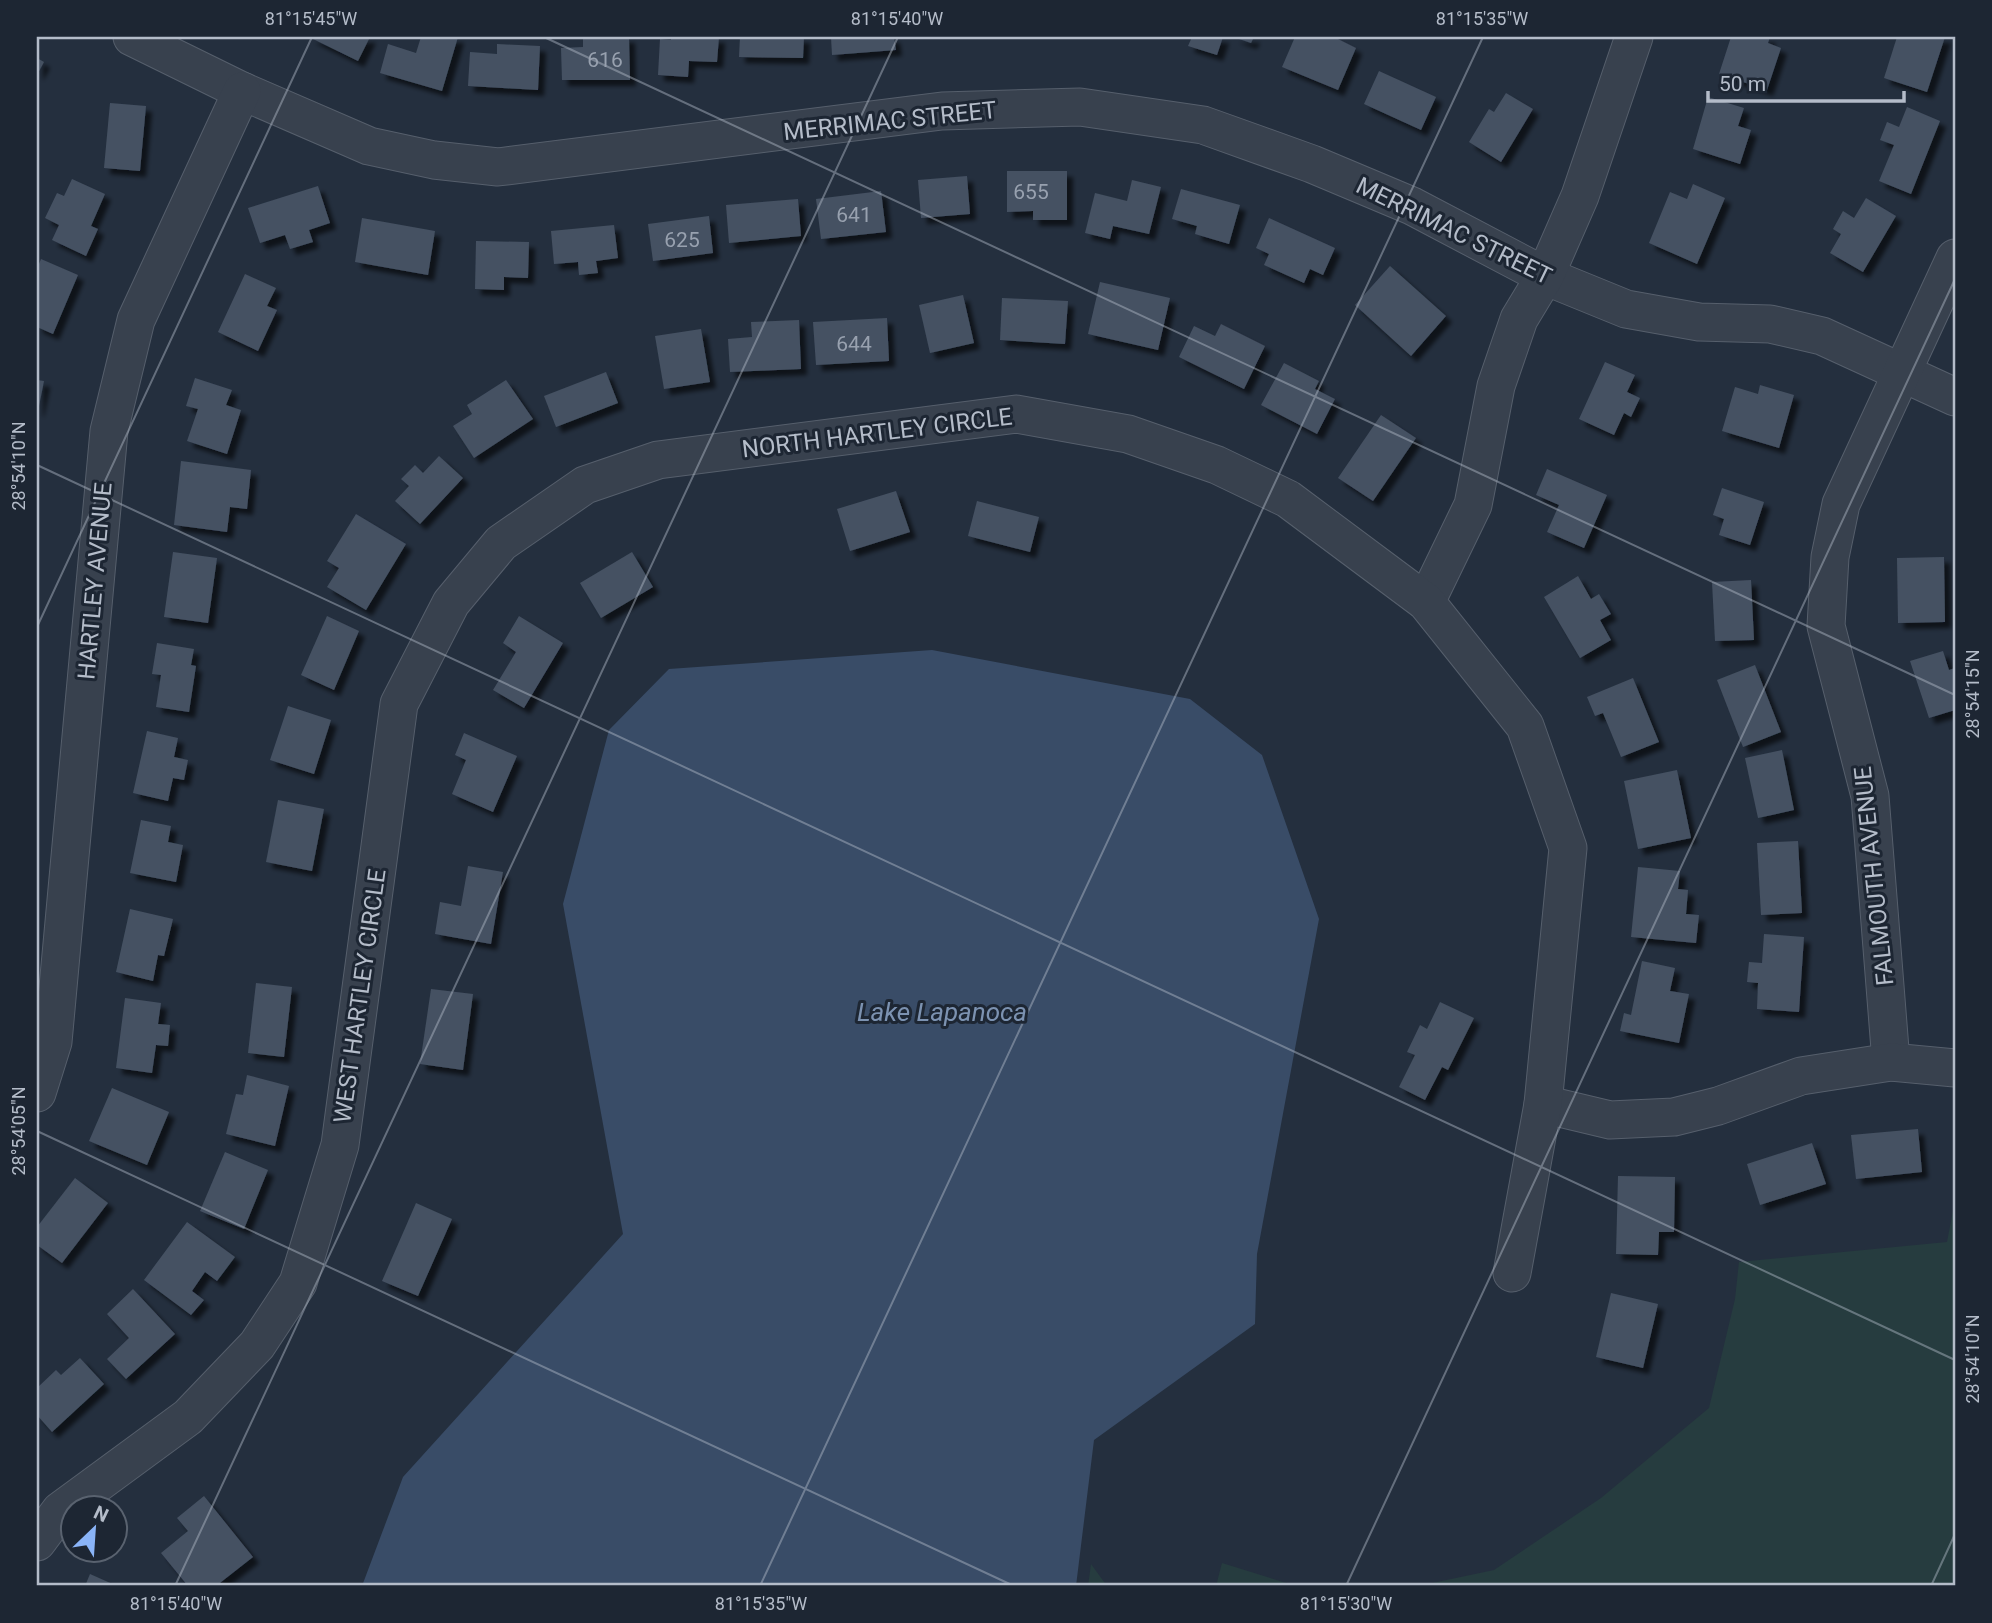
<svg xmlns="http://www.w3.org/2000/svg" width="1992" height="1623" viewBox="0 0 1992 1623" font-family="Roboto,sans-serif">
  <defs>
    <filter id="shadow"><feDropShadow dx="6" dy="6" stdDeviation="2" flood-color="#0009"/></filter>
  </defs>
  <rect width="100%" height="100%" fill="#242f3e"/>
  <g fill="#263c3f">
    <polygon points="1955,1200 1955,1586 1418,1586 1494,1570 1601,1498 1709,1408 1735,1299 1739,1262 1947,1242"/>
    <polygon points="1222,1563 1296,1586 1216,1586"/>
    <polygon points="1091,1564 1107,1586 1088,1586"/>
  </g>
  <polygon fill="#394c67" points="932,650 1190,699 1262,755 1319,919 1257,1254 1255,1324 1094,1440 1076,1586 362,1586 403,1477 623,1234 563,904 609,730 669,669"/>
  <g fill="#455162" filter="url(#shadow)">
    <polygon points="309,37 370,37 358,61"/>
    <polygon points="421,37 458,37 442,91 380,73 388,44 416,53"/>
    <polygon points="583,37 629,37 630,80 562,80 561,48 583,47"/>
    <polygon points="671,37 719,37 717,62 689,61 688,77 658,75 660,39 671,40"/>
    <polygon points="740,37 804,37 803,58 739,57"/>
    <polygon points="831,37 894,37 896,50 832,55"/>
    <polygon points="1192,37 1223,37 1217,55 1188,46"/>
    <polygon points="1233,37 1254,37 1251,43"/>
    <polygon points="1295,37 1334,37 1356,48 1338,90 1282,67"/>
    <polygon points="1731,37 1770,37 1768,43 1781,48 1767,90 1719,74"/>
    <polygon points="1897,37 1945,37 1927,92 1884,78"/>
    <polygon points="497,44 540,46 538,90 468,86 470,52 497,54"/>
    <polygon points="37,58 44,62 37,75"/>
    <polygon points="1379,71 1436,97 1421,130 1364,104"/>
    <polygon points="1506,93 1533,109 1501,162 1469,142 1489,109 1494,112"/>
    <polygon points="1708,97 1744,108 1738,126 1751,130 1740,164 1693,149"/>
    <polygon points="110,103 146,106 140,171 104,168"/>
    <polygon points="1907,107 1940,121 1911,194 1879,181 1894,145 1880,140 1887,122 1899,127"/>
    <polygon points="1007,171 1067,171 1067,220 1033,220 1033,211 1007,212"/>
    <polygon points="967,176 970,214 921,218 918,180"/>
    <polygon points="72,179 105,194 91,226 98,229 86,256 52,240 59,225 45,218 57,193 64,196"/>
    <polygon points="1132,180 1161,187 1149,234 1113,226 1110,239 1085,233 1095,193 1127,201"/>
    <polygon points="1693,184 1725,198 1697,264 1649,243 1670,192 1687,199"/>
    <polygon points="318,186 330,223 309,230 313,242 290,249 285,235 260,243 248,208"/>
    <polygon points="1181,189 1240,205 1229,244 1195,234 1197,226 1172,219"/>
    <polygon points="881,191 886,232 821,239 816,199"/>
    <polygon points="1866,198 1896,216 1863,272 1830,253 1841,234 1833,229 1843,211 1854,218"/>
    <polygon points="798,199 801,236 729,243 726,205"/>
    <polygon points="709,216 713,253 653,261 648,224"/>
    <polygon points="362,218 435,231 428,275 355,262"/>
    <polygon points="1269,218 1335,248 1323,275 1310,269 1304,283 1264,265 1269,254 1256,248"/>
    <polygon points="614,225 618,258 596,261 598,273 579,275 578,262 554,264 551,231"/>
    <polygon points="476,241 529,242 528,278 504,277 504,290 475,289"/>
    <polygon points="41,259 78,275 53,334 37,327 37,269"/>
    <polygon points="1390,266 1446,316 1411,356 1355,305"/>
    <polygon points="245,274 276,288 267,306 277,310 258,351 218,332"/>
    <polygon points="1100,282 1170,298 1158,350 1088,334"/>
    <polygon points="963,295 974,343 930,353 919,305"/>
    <polygon points="1002,298 1068,301 1065,344 1000,340"/>
    <polygon points="887,318 889,361 816,365 813,322"/>
    <polygon points="799,320 801,369 730,372 728,339 752,337 751,322"/>
    <polygon points="1221,324 1265,346 1244,389 1179,357 1194,326 1215,336"/>
    <polygon points="701,329 710,382 664,389 655,336"/>
    <polygon points="1605,362 1635,375 1627,392 1640,398 1631,417 1624,413 1614,435 1579,419"/>
    <polygon points="1284,363 1319,381 1315,389 1335,399 1317,434 1261,405"/>
    <polygon points="606,372 618,403 556,427 544,396"/>
    <polygon points="195,378 232,390 226,405 241,410 227,454 187,441 198,409 186,406"/>
    <polygon points="37,380 44,381 38,411 37,411"/>
    <polygon points="506,380 533,419 474,458 453,426 472,414 467,405"/>
    <polygon points="1760,385 1794,395 1779,448 1722,431 1735,387 1758,394"/>
    <polygon points="1381,415 1416,438 1373,501 1338,478"/>
    <polygon points="439,456 463,478 420,524 395,501 409,486 401,479 415,465 423,473"/>
    <polygon points="181,461 251,470 247,509 230,507 227,532 174,525"/>
    <polygon points="1547,469 1607,495 1584,548 1547,532 1559,505 1536,495"/>
    <polygon points="1722,488 1764,502 1750,545 1719,535 1724,519 1713,515"/>
    <polygon points="896,491 910,532 850,551 837,509"/>
    <polygon points="977,501 1039,517 1030,552 968,536"/>
    <polygon points="356,514 406,544 366,610 327,587 339,568 327,561"/>
    <polygon points="173,552 217,558 208,623 164,617"/>
    <polygon points="632,552 653,587 601,618 580,583"/>
    <polygon points="1944,557 1945,622 1898,623 1897,558"/>
    <polygon points="1578,576 1591,599 1599,594 1611,614 1600,620 1611,640 1580,658 1544,597"/>
    <polygon points="1751,580 1754,640 1715,641 1712,582"/>
    <polygon points="327,616 359,631 334,690 301,675"/>
    <polygon points="519,616 563,643 524,708 493,690 516,652 503,643"/>
    <polygon points="157,643 194,649 191,665 196,666 189,712 156,707 161,675 152,674"/>
    <polygon points="1943,651 1949,670 1955,668 1955,710 1929,718 1910,661"/>
    <polygon points="1755,665 1781,732 1743,747 1717,680"/>
    <polygon points="1633,678 1659,742 1621,757 1603,713 1595,716 1587,697"/>
    <polygon points="288,706 331,720 314,774 270,760"/>
    <polygon points="147,731 178,738 174,757 188,760 184,780 173,778 168,801 133,793"/>
    <polygon points="464,733 517,756 493,812 452,794 466,760 455,755"/>
    <polygon points="1782,750 1794,810 1758,818 1745,758"/>
    <polygon points="1677,770 1691,838 1638,849 1624,781"/>
    <polygon points="278,800 324,809 312,871 266,862"/>
    <polygon points="141,820 171,826 168,842 183,845 176,882 130,873"/>
    <polygon points="1798,841 1802,913 1761,915 1757,843"/>
    <polygon points="468,866 503,872 491,944 435,934 440,902 461,906"/>
    <polygon points="1638,867 1680,871 1678,889 1688,890 1686,914 1699,915 1696,943 1631,937"/>
    <polygon points="130,909 173,919 164,956 158,955 153,981 116,972"/>
    <polygon points="1764,934 1804,937 1799,1012 1757,1009 1758,983 1747,982 1749,962 1762,963"/>
    <polygon points="1642,961 1675,968 1670,991 1689,994 1679,1043 1620,1031 1624,1013 1631,1015"/>
    <polygon points="256,983 292,987 284,1057 248,1053"/>
    <polygon points="431,989 473,994 463,1070 420,1064"/>
    <polygon points="125,998 161,1003 158,1024 170,1025 168,1046 156,1045 152,1073 116,1068"/>
    <polygon points="1440,1002 1474,1018 1448,1070 1442,1067 1425,1100 1399,1087 1415,1055 1407,1052 1420,1025 1427,1029"/>
    <polygon points="247,1075 289,1086 275,1146 226,1134 236,1094 243,1095"/>
    <polygon points="112,1088 169,1112 147,1165 89,1141"/>
    <polygon points="1918,1129 1922,1172 1856,1179 1851,1135"/>
    <polygon points="1812,1143 1826,1184 1760,1205 1747,1164"/>
    <polygon points="225,1152 268,1170 244,1229 200,1211"/>
    <polygon points="1618,1176 1675,1177 1674,1232 1659,1232 1658,1255 1616,1254"/>
    <polygon points="75,1178 108,1203 62,1263 37,1245 37,1227"/>
    <polygon points="416,1203 452,1219 418,1296 382,1281"/>
    <polygon points="187,1222 235,1257 217,1281 205,1272 192,1291 204,1300 191,1315 144,1280"/>
    <polygon points="133,1289 175,1334 126,1379 107,1359 129,1338 107,1314"/>
    <polygon points="1611,1293 1658,1304 1643,1368 1596,1357"/>
    <polygon points="80,1358 104,1384 52,1432 37,1415 37,1388 56,1370 61,1375"/>
    <polygon points="204,1496 253,1557 216,1586 188,1586 161,1553 188,1531 177,1518"/>
    <polygon points="90,1574 117,1586 85,1586"/>
  </g>
  <g fill="none" stroke-linecap="round" stroke-linejoin="round">
    <defs>
      <g id="minor">
        <polyline points="132,37 242,91 369,146 434,160 498,167 942,111 1080,107 1203,125 1312,164 1412,206 1545,276 1626,309 1699,322 1770,324 1822,336 1955,397"/>
        <polyline points="1426,602 1473,505 1496,386 1519,319 1545,276 1580,196 1634,37"/>
        <polyline points="1891,1062 1870,796 1826,626 1830,557 1841,504 1955,258"/>
        <polyline points="37,1093 53,1042 109,431 136,320 242,91"/>
        <polyline points="1543,1104 1610,1120 1674,1117 1718,1106 1801,1076 1891,1062 1955,1068"/>
        <polyline points="37,1542 60,1511 188,1417 257,1345 298,1283 340,1145 399,704 451,603 501,543 585,485 658,460 1016,414 1128,434 1217,465 1288,499 1426,602 1525,726 1568,848 1543,1104 1512,1273"/>
      </g>
    </defs>
    <use href="#minor" stroke="#565f6c" stroke-width="39"/>
    <use href="#minor" stroke="#38414e" stroke-width="37"/>
  </g>
  <path fill="none" stroke="#b4bcc9" stroke-width="2" stroke-opacity="0.45" d="M544 37 1955 695M37 465 1955 1360M37 627 312 37M37 1131 1014 1586M175 1586 898 37M760 1586 1483 37M1346 1586 1955 279M1931 1586 1955 1534"/>
  <g text-anchor="middle" dominant-baseline="central" stroke-width="6" stroke-linejoin="round" paint-order="stroke">
    <g font-size="21" fill="#98a1af">
      <text x="605" y="60">616</text>
      <text x="1031" y="192">655</text>
      <text x="854" y="215">641</text>
      <text x="682" y="240">625</text>
      <text x="854" y="344">644</text>
    </g>
    <g font-size="24" fill="#b4bcc9" stroke="#1d2633">
      <text transform="translate(890 121) rotate(-6)">MERRIMAC STREET</text>
      <text transform="translate(1454 231) rotate(26)">MERRIMAC STREET</text>
      <text transform="translate(877 433) rotate(-7)">NORTH HARTLEY CIRCLE</text>
      <text transform="translate(95 581) rotate(-85)">HARTLEY AVENUE</text>
      <text transform="translate(1874 876) rotate(-96)">FALMOUTH AVENUE</text>
      <text transform="translate(360 996) rotate(-82)">WEST HARTLEY CIRCLE</text>
    </g>
    <g font-size="26" font-style="italic" fill="#7c92b1" stroke="#1d2633">
      <text x="942" y="1012">Lake Lapanoca</text>
    </g>
  </g>
  <rect width="1992" height="1623" fill="none" stroke="#1d2633" stroke-width="77"/>
  <g transform="translate(94 1529) rotate(25)"><circle r="33" fill="#1d2633" stroke="#59626f" stroke-width="2"/>
  <path d="M0-5L12 26L0 18L-12 26Z" fill="#8ab4f8"/>
  <text y="-10" font-size="19" font-weight="bold" text-anchor="middle" fill="#b4bcc9">N</text>
  </g>
  <path d="M1708 91v10h196v-10" fill="none" stroke="#b4bcc9" stroke-width="3.5"/>
  <text x="1719" y="91" font-size="21" fill="#b4bcc9" stroke="#1d2633" stroke-width="5" paint-order="stroke">50 m</text>
  <rect x="38" y="38" width="1916" height="1546" fill="none" stroke="#b4bcc9" stroke-width="2.5"/>
  <g font-size="18" text-anchor="middle" fill="#b4bcc9">
    <text x="311" y="25">81°15'45"W</text>
    <text x="897" y="25">81°15'40"W</text>
    <text x="1482" y="25">81°15'35"W</text>
    <text transform="translate(19 466) rotate(-90)" y="6">28°54'10"N</text>
    <text transform="translate(1973 694) rotate(-90)" y="6">28°54'15"N</text>
    <text transform="translate(19 1131) rotate(-90)" y="6">28°54'05"N</text>
    <text transform="translate(1973 1359) rotate(-90)" y="6">28°54'10"N</text>
    <text x="176" y="1610">81°15'40"W</text>
    <text x="761" y="1610">81°15'35"W</text>
    <text x="1346" y="1610">81°15'30"W</text>
  </g>
</svg>
